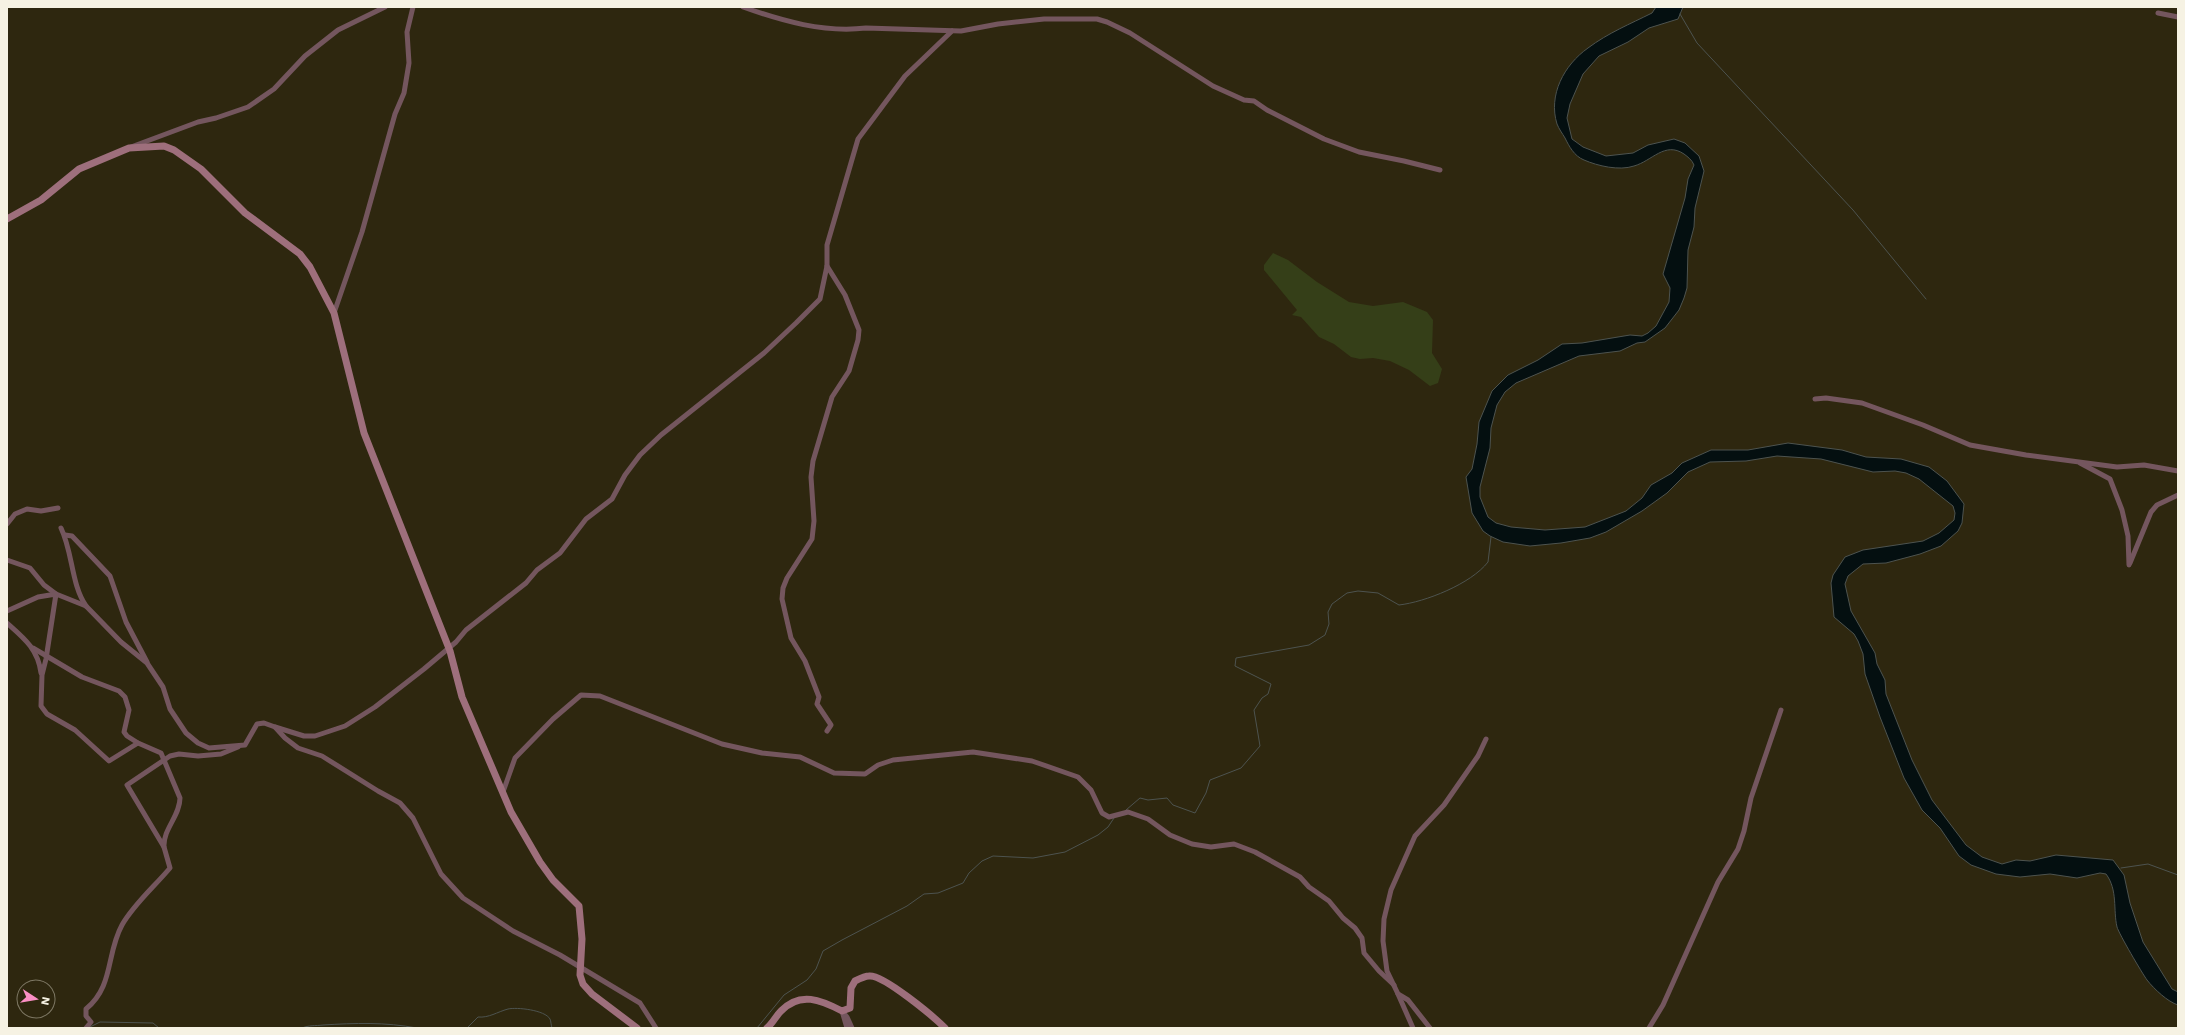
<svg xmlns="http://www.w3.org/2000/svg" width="2185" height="1035" viewBox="0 0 2185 1035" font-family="'Work Sans',sans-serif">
  <rect width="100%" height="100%" fill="#2e270f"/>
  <polygon fill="#353f18" points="1273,253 1288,260 1317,282 1349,302 1373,306 1403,302 1427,312 1433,320 1432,353 1442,369 1438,383 1430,386 1409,370 1390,361 1373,358 1360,359 1351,357 1334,344 1319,337 1301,317 1292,315 1297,310 1264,270 1264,265"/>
  <path fill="#040f10" stroke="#4d534f" d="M1656 7H1683L1678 19 1649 28 1628 42 1599 56 1583 74 1570 104 1567 118 1572 139 1583 147 1606 156 1633 153 1648 145 1674 139 1685 143 1699 156 1704 171 1695 208 1694 227 1688 250 1687 288 1684 298 1679 310 1665 328 1645 342 1637 343 1620 351 1579 356 1516 383 1505 392 1497 405 1491 428 1490 448 1480 487V497L1488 517 1496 523 1511 527 1545 530 1585 527 1626 511 1642 498 1651 485 1672 473 1682 463 1711 450H1748L1788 443 1842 450 1866 457 1901 459 1929 467 1947 481 1964 504 1962 523 1958 531 1941 546 1920 554 1886 563 1863 564 1848 576 1845 584 1851 611 1875 653 1877 664 1885 680 1886 694 1912 760 1932 800 1966 845 1982 857 2002 864 2016 860 2030 861 2056 855 2113 860 2124 875 2130 903 2143 942 2172 989 2178 992V1005C2168 1002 2154 989 2147 980 2142 973 2119 934 2117 927 2113 910 2118 890 2106 874L2100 873 2077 878 2050 874 2020 877 1996 874 1971 865 1959 856 1940 828 1922 810 1904 778 1880 717 1865 674 1863 654 1858 641 1854 634 1834 617 1831 583 1833 575 1845 557 1863 550 1923 541 1939 533 1954 520 1955 513 1953 506 1919 479 1906 473 1895 471 1873 472 1821 459 1777 456 1746 461 1710 462 1688 472 1667 493 1642 511 1606 532 1590 538 1561 543 1530 546 1503 542 1490 536 1483 531 1472 513 1466 477 1472 469 1477 444 1479 422 1492 391 1508 375 1538 360 1562 344 1582 343 1630 335 1642 336 1648 333 1656 326 1669 302 1670 288 1663 274 1685 198 1688 179 1694 165C1692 160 1688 157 1684 154 1665 141 1652 161 1634 166 1619 171 1598 166 1584 160 1574 156 1569 146 1565 138 1562 133 1559 129 1557 124 1548 95 1564 65 1588 48 1608 33 1630 24 1652 13Z"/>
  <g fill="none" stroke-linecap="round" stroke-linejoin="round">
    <g stroke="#4d534f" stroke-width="1">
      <polyline points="1680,14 1697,43 1853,210 1926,299"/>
      <path d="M1126 810 1140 798 1148 800 1167 798 1173 805 1195 813 1206 793 1210 780 1241 768 1260 746 1254 710 1262 698 1268 694 1271 684 1235 666 1236 658 1309 645 1325 635 1329 624 1328 612 1332 604 1347 593 1358 591 1378 593 1399 605C1425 602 1471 584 1488 562L1491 537"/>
      <polyline points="2121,868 2148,864 2178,875"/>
      <polyline points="90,1027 100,1022 153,1023 159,1028"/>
      <path d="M302 1028C309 1025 315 1026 323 1025 355 1023 385 1022 417 1028"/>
      <path d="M467 1028 478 1017C489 1018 497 1012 508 1009 517 1007 545 1010 550 1019 551 1021 551 1025 552 1028"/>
      <polyline points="757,1028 784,995 807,980 816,969 823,951 842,940 907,906 924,894 938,893 963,883 969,873 982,861 993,856 1033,858 1065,852 1098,835 1108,827 1114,818"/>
    </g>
    <g stroke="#74565e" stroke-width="5">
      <path d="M743 7C782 21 824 33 866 28L961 31 998 24 1044 19H1097L1107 22 1130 33 1213 86 1244 100 1254 101 1267 110 1324 139 1359 152 1404 161 1440 170"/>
      <polyline points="2158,13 2178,17"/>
      <polyline points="131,147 198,122 216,118 248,107 274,89 305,56 338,30 385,7"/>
      <polyline points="334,313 362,232 395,114 404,93 409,63 407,32 413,7"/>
      <polyline points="1815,399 1826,398 1862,403 1923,425 1970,445 2026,455 2117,467 2144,465 2178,471"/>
      <polyline points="2080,463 2110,479 2122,510 2128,536 2129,565"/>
      <polyline points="7,524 15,514 27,509 41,511 58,508"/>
      <path d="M61 528C73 553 71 584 86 606"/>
      <polyline points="65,535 72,536 110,576 126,622 147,662"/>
      <polyline points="7,560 30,568 44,585 56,594 86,606 121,642 147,663 163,687 170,709 186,733 198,743 209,748 245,745 257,724 264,723 275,727 285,738 298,748 322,756 378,791 400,803 413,818 441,874 463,898 513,931 560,955 640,1003 656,1028"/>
      <polyline points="2130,563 2151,512 2157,505 2178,495"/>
      <path d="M7 611 38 597 56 594 46 659 42 675 41 706 47 714 75 730 109 761 138 743 161 753 180 798C180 816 163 829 164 847"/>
      <path d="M7 623C24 638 38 649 41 673"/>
      <polyline points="33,648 82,677 119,691 125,697 129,710 124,732 127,736 138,743"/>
      <polyline points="275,727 304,736 315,736 345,726 375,707 424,669 456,642 466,630 526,583 537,570 560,553 586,519 612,499 625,475 640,455 661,435 764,353 796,323 820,299 827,266 827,245 858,139 905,76 952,31"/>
      <polyline points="827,731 831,725 817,704 819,697 805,661 791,638 782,599 783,588 787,578 812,539 814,521 811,477 813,461 832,397 849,371 858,340 859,330 845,295 827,266"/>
      <polyline points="503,792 515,758 553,719 581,695 600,696 722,744 762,753 800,757 834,773 865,774 878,765 893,760 973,752 1032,761 1078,777 1091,790 1102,813 1109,817 1128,812 1148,819 1170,835 1192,844 1211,847 1234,844 1255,852 1300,877 1309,887 1329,901 1343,918 1355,928 1362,938 1364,953 1379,971 1394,985"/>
      <polyline points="1398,994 1413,1028"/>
      <path d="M86 1028 91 1022 86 1016V1009C114 986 106 954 122 925 134 904 154 887 170 868L164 847 127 785 170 756 179 754 198 756 221 754 238 747"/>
      <polyline points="847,1028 842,1011 847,1017 852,1028"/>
      <polyline points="1430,1028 1408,1000 1398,994 1387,971 1383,941 1384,919 1391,890 1415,836 1444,805 1478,756 1486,739"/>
      <polyline points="1649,1028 1663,1005 1718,882 1738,849 1744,831 1751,798 1781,710"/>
    </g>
    <g stroke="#9e6f7c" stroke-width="7">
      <polyline points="7,219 41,200 79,169 129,148 164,146 174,150 201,169 245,213 300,254 310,267 334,313 364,433 450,651 462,697 511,812 540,862 553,880 579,906 582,939 580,975 583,984 592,994 637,1028"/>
      <path d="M767 1028C773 1023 776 1016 781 1011 800 991 821 1000 842 1011L850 1008 851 988 855 981C859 979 865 976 869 976 883 974 934 1017 945 1028"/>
    </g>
  </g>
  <rect width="2185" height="1035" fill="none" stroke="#f6f2e3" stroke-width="16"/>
  <g transform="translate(36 999) rotate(102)"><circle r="19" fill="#2e270f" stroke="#7e7864"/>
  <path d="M0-3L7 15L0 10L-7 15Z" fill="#fb8fc5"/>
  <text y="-6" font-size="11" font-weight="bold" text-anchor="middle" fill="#f6f2e3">N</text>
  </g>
</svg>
